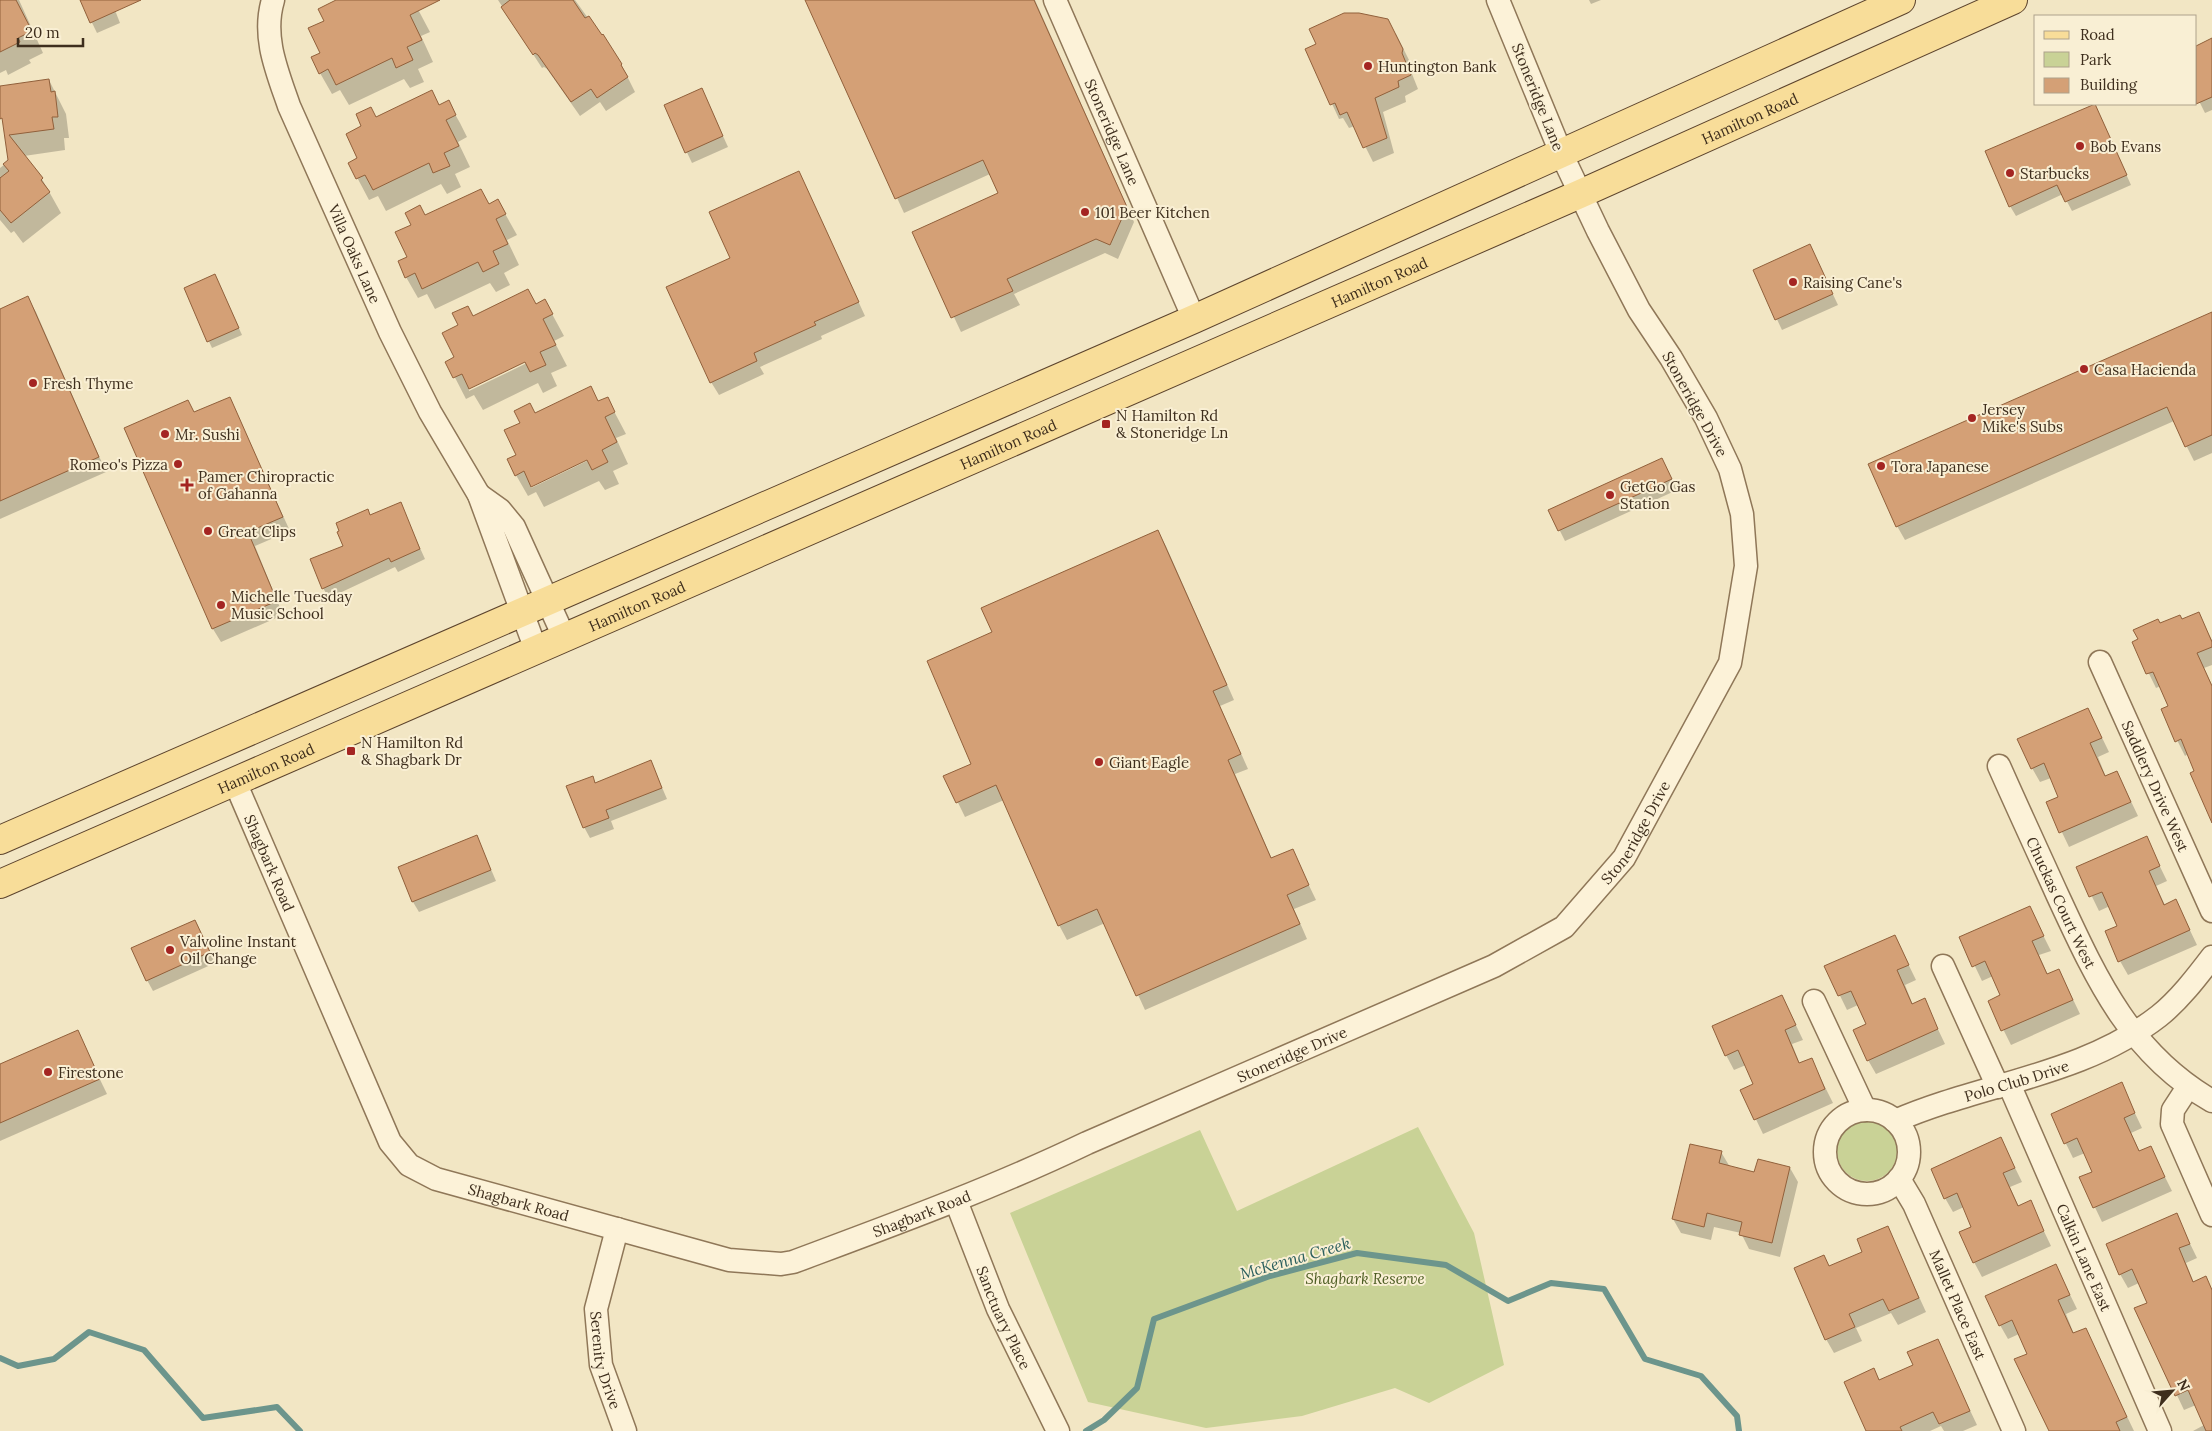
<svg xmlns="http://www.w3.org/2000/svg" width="2212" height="1431" viewBox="0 0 2212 1431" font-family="Lora,serif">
  <rect width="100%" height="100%" fill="#f2e6c4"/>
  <g fill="#c9d296">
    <circle cx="1867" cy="1151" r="30"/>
    <polygon points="1418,1127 1474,1233 1504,1365 1429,1403 1395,1388 1302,1416 1206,1428 1088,1402 1010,1213 1200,1130 1237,1211"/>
  </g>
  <g fill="#0003" fill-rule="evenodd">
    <polygon points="0,0 19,0 43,53 29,60 31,63 8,75 6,70 0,73"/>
    <polygon points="81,0 111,0 120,23 97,33"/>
    <polygon points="365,0 413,0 430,32 421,36 433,62 418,69 424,82 410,88 404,79 349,105 340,90 332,94 320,73 322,54"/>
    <polygon points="498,0 575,0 621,64 635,92 606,111 600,102 580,116 547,69 544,67 542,68"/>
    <polygon points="806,0 1035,0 1134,222 1118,259 1105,253 1014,294 1020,305 961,332 914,232 999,194 990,174 904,213"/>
    <polygon points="1589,0 1601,0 1591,4"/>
    <polygon points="1396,34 1411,64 1410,69 1418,89 1405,96 1406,102 1383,112 1394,153 1373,162 1355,126 1349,128 1343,118 1339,119 1307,49"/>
    <polygon points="2212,40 2212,110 2205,113 2196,95 2196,47"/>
    <polygon points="49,80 66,114 69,138 64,138 65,150 24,156 42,179 61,213 23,243 14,231 11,233 0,220 0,168 9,161 0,100"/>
    <polygon points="431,92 440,106 448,102 460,123 467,137 458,142 470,167 455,174 461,187 447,194 441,184 386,211 378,196 369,200 350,164 359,159 376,118"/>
    <polygon points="707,101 728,147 692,163 665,106"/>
    <polygon points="2095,105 2131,185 2072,211 2063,194 2016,216 2010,206"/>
    <polygon points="799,172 865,316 821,336 822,339 760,367 764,374 719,395 711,382 731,259"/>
    <polygon points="498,201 517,235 507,240 519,265 504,273 510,285 496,292 490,283 435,309 427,294 418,298 406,277 412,225 426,217 489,205"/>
    <polygon points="1810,246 1838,305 1782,330 1754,270"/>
    <polygon points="215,275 242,335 212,348 185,288"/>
    <polygon points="28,298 36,312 106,472 0,519 0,310"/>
    <path d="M545 301 564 336 554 341 567 366 551 373 557 386 543 393 538 383 483 410 474 395 466 399 447 362 456 358 473 317 536 305ZM530 359 531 361 469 391V388Z"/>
    <polygon points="2212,314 2212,453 2194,461 2174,421 1905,540 1897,526"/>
    <polygon points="229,398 290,531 255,546 283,615 221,642 213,629 125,429 194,413"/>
    <path d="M607 398 626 434 616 438 628 464 613 471 619 484 605 490 599 481 544 507 536 492 528 496 516 475 522 423 535 414 598 403ZM592 456 593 458 531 488V485Z"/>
    <polygon points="1662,459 1677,490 1565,541 1550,511"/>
    <polygon points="400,504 425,559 398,572 395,567 329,598 323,588 344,546 370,516"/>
    <polygon points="1158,531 1166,546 1234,700 1220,706 1248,769 1235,774 1272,859 1292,850 1316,900 1294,909 1307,939 1145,1010 1105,923 1067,940 1059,925 1004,800 965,817 945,776 973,764 994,633"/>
    <polygon points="2198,613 2212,640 2212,665 2204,668 2212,685 2212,816 2188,754 2185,756 2162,710 2170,707 2161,686 2156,688 2134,643 2160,625 2182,621"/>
    <polygon points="2088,709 2109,752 2098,757 2106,777 2117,772 2138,816 2069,847 2048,803 2060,797 2051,778 2040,782 2032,768"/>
    <polygon points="651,762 667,799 611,821 614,829 590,838 584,827 592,777 596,784"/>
    <polygon points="477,837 496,881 419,912 413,902"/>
    <polygon points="2146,838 2167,881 2156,886 2165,905 2176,901 2197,945 2128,975 2120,961 2119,926 2110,906 2099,911 2078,868"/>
    <polygon points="2029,907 2051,951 2039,955 2048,975 2059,970 2080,1014 2011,1045 1989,1001 2002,996 1993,976 1982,981 1961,937"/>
    <polygon points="195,922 215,963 153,991 147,980"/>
    <polygon points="1895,937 1916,980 1905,985 1913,1005 1924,1000 1945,1044 1876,1074 1868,1060 1867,1025 1858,1005 1847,1010 1826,967"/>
    <polygon points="1782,996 1803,1040 1792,1044 1800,1064 1811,1059 1833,1103 1763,1134 1742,1090 1754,1085 1746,1065 1734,1070 1726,1055"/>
    <polygon points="77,1032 107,1094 0,1141 0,1065"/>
    <polygon points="2121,1084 2142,1128 2131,1133 2140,1152 2150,1147 2172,1191 2102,1222 2081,1178 2093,1173 2085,1153 2073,1158 2052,1115"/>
    <polygon points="2001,1139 2022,1182 2010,1187 2019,1207 2030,1202 2051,1246 1982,1277 1974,1262 1973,1227 1964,1207 1953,1212 1945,1198"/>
    <polygon points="1721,1152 1730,1167 1755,1174 1790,1168 1798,1182 1780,1257 1749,1249 1741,1233 1714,1227 1711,1240 1681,1233 1673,1219"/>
    <polygon points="2176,1215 2197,1258 2186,1263 2194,1283 2205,1278 2212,1289 2212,1431 2193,1431 2204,1425 2196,1405 2184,1410 2136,1309 2148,1303 2139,1283 2128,1288 2120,1274"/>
    <polygon points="1887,1227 1926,1312 1898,1325 1891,1313 1856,1328 1862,1341 1834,1353 1826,1339 1830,1267 1864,1253"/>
    <polygon points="2056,1266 2077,1309 2066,1314 2074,1334 2085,1329 2134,1431 2050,1431 2028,1355 2019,1334 2008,1339 2000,1325"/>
    <polygon points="1937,1341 1977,1425 1963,1431 1944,1431 1941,1426 1930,1431 1867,1431 1874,1370 1880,1381 1914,1366"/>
  </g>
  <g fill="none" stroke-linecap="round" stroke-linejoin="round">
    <g stroke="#6c958c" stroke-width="6">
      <polyline points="0,1358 18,1366 54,1359 89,1332 144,1350 203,1418 277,1407 300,1431"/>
      <polyline points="1086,1431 1104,1420 1137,1388 1154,1319 1270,1276 1357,1253 1446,1265 1508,1301 1551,1283 1604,1289 1645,1359 1701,1376 1737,1416 1739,1431"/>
    </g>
  </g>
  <g fill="#d4a076" stroke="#91603b">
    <polygon points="0,0 16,0 32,31 18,38 20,42 0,52"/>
    <polygon points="80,0 141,0 90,23"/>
    <polygon points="336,0 440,0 410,15 422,40 407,47 413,60 396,68 392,58 336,85 328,69 319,74 311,57 320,53 308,28 324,21 318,9"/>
    <polygon points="510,0 573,0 585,18 589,16 602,35 603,34 622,64 621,65 628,77 597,98 591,89 571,102 538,55 535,53 533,55 501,7"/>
    <polygon points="805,0 1034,0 1127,207 1110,245 1096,239 1007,279 1013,291 951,318 912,232 998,193 983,160 895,199"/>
    <polygon points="1344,13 1359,13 1388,19 1403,49 1402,53 1411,75 1398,81 1399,87 1375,98 1387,138 1363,148 1347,112 1340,115 1335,103 1330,105 1305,49 1316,44 1309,29"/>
    <polygon points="2212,38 2212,97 2196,104 2196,46"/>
    <polygon points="49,79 51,92 55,91 58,117 52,117 54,129 9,135 43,178 41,180 50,192 11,223 0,210 0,178 9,171 3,164 8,160 2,118 0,119 0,86"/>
    <polygon points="702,88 723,136 685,153 664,105"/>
    <polygon points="432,90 439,105 449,100 456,115 446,120 459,146 444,153 450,166 433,173 429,163 373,190 365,175 356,179 348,163 357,158 346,134 361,126 356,114 371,107 376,117"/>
    <polygon points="2095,104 2127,175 2065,202 2057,185 2009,207 1985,151"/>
    <polygon points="799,171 859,302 814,322 816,325 754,353 757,361 710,383 666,287 730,258 709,212"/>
    <polygon points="481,189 489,204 498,199 506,214 496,219 508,244 493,251 499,264 483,272 478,262 422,289 415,273 405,278 398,261 407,257 395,232 411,225 405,213 420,205 425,215"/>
    <polygon points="1810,244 1833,294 1775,320 1753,270"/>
    <polygon points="215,274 239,328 207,342 184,288"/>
    <polygon points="528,289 536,304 545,299 553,314 543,319 556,345 540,352 546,365 530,372 525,362 469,389 462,374 453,378 445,362 454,357 442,333 458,325 452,313 468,306 473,316"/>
    <polygon points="28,296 99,457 0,501 0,309"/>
    <polygon points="2212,312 2212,435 2185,447 2167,407 1896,527 1868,464"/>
    <polygon points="591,386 598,401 608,397 615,412 605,417 617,442 602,450 608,462 592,470 587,460 531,487 524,471 515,476 507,459 516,455 504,430 520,423 514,411 530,403 535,413"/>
    <polygon points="230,397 283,517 248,532 277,601 212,629 124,428 188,400 194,412"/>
    <polygon points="1662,458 1672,479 1558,531 1548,510"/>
    <polygon points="401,502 420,549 391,562 389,558 322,589 310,559 343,546 337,532 339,531 336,523 368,509 370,515"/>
    <polygon points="1158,530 1227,685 1213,691 1241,754 1228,760 1271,858 1293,849 1309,885 1287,895 1300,924 1136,996 1097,909 1058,926 996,785 956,803 943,776 971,764 927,661 992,632 981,608"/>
    <polygon points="2199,612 2212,642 2212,647 2197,653 2212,686 2212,823 2190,773 2194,771 2181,739 2175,742 2161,709 2168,706 2153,672 2146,674 2132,642 2138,639 2133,630 2158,619 2160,623 2180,615 2182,619"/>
    <polygon points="2088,708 2102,738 2090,743 2105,776 2117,771 2131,802 2059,833 2046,802 2058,797 2044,763 2031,769 2017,739"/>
    <polygon points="651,760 662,788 606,810 609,818 583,828 566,786 593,776 595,783"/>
    <polygon points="477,835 491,870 412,902 398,867"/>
    <polygon points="2147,836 2160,866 2149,871 2164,905 2176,899 2190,930 2118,962 2105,931 2117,926 2102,892 2089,897 2076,867"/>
    <polygon points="2030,906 2044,936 2032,941 2047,974 2059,969 2073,1000 2001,1031 1988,1001 2000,995 1985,961 1972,967 1959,937"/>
    <polygon points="195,920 210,952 146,981 131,948"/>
    <polygon points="1895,935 1909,965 1897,970 1912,1004 1925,998 1938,1029 1867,1061 1853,1030 1866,1024 1851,991 1838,996 1824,966"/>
    <polygon points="1782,995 1796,1025 1785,1030 1799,1063 1812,1058 1825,1089 1754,1120 1740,1090 1753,1084 1738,1050 1725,1056 1712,1026"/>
    <polygon points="78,1030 100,1079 0,1123 0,1064"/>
    <polygon points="2122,1082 2135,1113 2124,1118 2139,1151 2151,1146 2165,1177 2093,1208 2079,1177 2092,1172 2077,1138 2064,1144 2051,1114"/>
    <polygon points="2001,1137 2015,1168 2003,1173 2018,1206 2031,1200 2044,1231 1973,1263 1959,1232 1971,1227 1957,1193 1944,1199 1931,1169"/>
    <polygon points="1690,1144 1722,1151 1719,1163 1754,1172 1758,1159 1790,1167 1772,1243 1739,1235 1742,1222 1707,1213 1704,1227 1672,1219"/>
    <polygon points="2177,1213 2190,1244 2179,1248 2193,1282 2206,1276 2212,1290 2212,1431 2206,1431 2188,1390 2175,1396 2134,1308 2147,1303 2132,1269 2119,1275 2106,1244"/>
    <polygon points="1888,1226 1919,1298 1889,1311 1883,1299 1849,1314 1855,1327 1825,1340 1794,1268 1824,1255 1829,1266 1862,1252 1857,1239"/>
    <polygon points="2056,1264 2070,1295 2058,1300 2073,1333 2086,1328 2127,1417 2116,1422 2120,1431 2049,1431 2014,1359 2027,1354 2012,1320 1999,1326 1985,1296"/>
    <polygon points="1938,1339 1970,1411 1939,1424 1933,1412 1900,1427 1902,1431 1866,1431 1844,1382 1874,1368 1879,1380 1913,1365 1907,1352"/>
  </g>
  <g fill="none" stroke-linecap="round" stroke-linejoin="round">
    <defs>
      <g id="minor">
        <path id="s1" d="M273 0C262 37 277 71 289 106L390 332 430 412 479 495 536 650"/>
        <path id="s2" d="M1055 0 1194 319"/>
        <polyline points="479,495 500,510 514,527 564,637"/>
        <path id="s3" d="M2100 662 2212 911"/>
        <path id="s4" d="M1999 766C2018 809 2038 852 2057 894 2096 978 2129 1053 2212 1101"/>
        <path id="s5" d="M235 782 390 1142 409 1165 436 1179 729 1260 781 1264 793 1262C892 1225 991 1189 1087 1143L1494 966 1564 927 1624 858 1730 663 1746 566 1742 514 1730 469 1706 418 1671 358 1639 310 1598 231 1561 153 1498 0"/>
        <polyline points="1943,966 1998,1087"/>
        <polyline points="1814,1001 1865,1110"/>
        <path id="s6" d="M2009 1084 2160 1431"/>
        <polyline points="2188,1087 2173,1110 2172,1124 2212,1215"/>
        <circle cx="1867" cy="1152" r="42"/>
        <path id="s7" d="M1895 1121C1982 1083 2082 1076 2159 1016 2179 1000 2196 978 2212 957"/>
        <path id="s8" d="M1899 1179 1914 1204 2014 1431"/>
        <path id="s9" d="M956 1201 998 1309 1058 1431"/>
        <path id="s10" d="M617 1229 596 1309 601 1365 625 1431"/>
      </g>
      <g id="primary">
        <polyline points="0,840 1194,319 1901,0"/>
        <path id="s11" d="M0 884 1580 194 2013 0"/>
      </g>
    </defs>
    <use href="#minor" stroke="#8f7758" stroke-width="25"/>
    <use href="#primary" stroke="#5d442d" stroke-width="30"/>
    <use href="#minor" stroke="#fcf2d8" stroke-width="22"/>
    <use href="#primary" stroke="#f8dd99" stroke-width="28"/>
  </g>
  <g fill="#a42522" stroke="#f9efd4" stroke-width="2">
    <circle cx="1368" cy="66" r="5"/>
    <circle cx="2080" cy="146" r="5"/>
    <circle cx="2010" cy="173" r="5"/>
    <circle cx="1085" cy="212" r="5"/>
    <circle cx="1793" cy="282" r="5"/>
    <circle cx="2084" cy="369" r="5"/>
    <circle cx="33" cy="383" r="5"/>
    <circle cx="1972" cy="418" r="5"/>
    <rect x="1101" y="419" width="10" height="10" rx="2.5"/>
    <circle cx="165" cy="434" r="5"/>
    <circle cx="178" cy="464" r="5"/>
    <circle cx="1881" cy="466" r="5"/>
    <path d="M184.5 477.5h5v5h5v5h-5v5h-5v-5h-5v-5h5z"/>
    <circle cx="1610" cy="495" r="5"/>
    <circle cx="208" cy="531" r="5"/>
    <circle cx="221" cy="605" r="5"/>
    <rect x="346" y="746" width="10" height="10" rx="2.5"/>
    <circle cx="1099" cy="762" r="5"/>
    <circle cx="170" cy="950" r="5"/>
    <circle cx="48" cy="1072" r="5"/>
  </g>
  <g text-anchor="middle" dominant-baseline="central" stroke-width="4" stroke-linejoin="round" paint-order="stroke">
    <g font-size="15" fill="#3e2e1d" stroke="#f9efd4" text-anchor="start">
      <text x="1378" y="66">Huntington Bank</text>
      <text x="2090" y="146">Bob Evans</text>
      <text x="2020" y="173">Starbucks</text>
      <text x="1095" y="212">101 Beer Kitchen</text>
      <text x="1803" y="282">Raising Cane's</text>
      <text x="2094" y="369">Casa Hacienda</text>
      <text x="43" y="383">Fresh Thyme</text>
      <text x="1982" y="409">Jersey<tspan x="1982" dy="17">Mike's Subs</tspan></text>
      <text x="1116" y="415">N Hamilton Rd<tspan x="1116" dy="17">&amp; Stoneridge Ln</tspan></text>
      <text x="175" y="434">Mr. Sushi</text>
      <text x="168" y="464" text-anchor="end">Romeo's Pizza</text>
      <text x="1891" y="466">Tora Japanese</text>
      <text x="198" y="476">Pamer Chiropractic<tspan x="198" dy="17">of Gahanna</tspan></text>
      <text x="1620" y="486">GetGo Gas<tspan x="1620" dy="17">Station</tspan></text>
      <text x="218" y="531">Great Clips</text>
      <text x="231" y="596">Michelle Tuesday<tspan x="231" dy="17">Music School</tspan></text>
      <text x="361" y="742">N Hamilton Rd<tspan x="361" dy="17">&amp; Shagbark Dr</tspan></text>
      <text x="1109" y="762">Giant Eagle</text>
      <text x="180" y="941">Valvoline Instant<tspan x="180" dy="17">Oil Change</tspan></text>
      <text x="58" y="1072">Firestone</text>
    </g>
    <g font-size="15" fill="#3e2e1d" stroke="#f9efd4">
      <text transform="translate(1538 97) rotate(68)">Stoneridge Lane</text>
      <text stroke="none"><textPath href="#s11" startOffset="1910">Hamilton Road</textPath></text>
      <text stroke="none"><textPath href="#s2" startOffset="144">Stoneridge Lane</textPath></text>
      <text stroke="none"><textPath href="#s1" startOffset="271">Villa Oaks Lane</textPath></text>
      <text stroke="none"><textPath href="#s11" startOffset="1505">Hamilton Road</textPath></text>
      <text transform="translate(1695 404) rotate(61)">Stoneridge Drive</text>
      <text stroke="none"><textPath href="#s11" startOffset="1100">Hamilton Road</textPath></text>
      <text stroke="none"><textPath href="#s11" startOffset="695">Hamilton Road</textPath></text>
      <text stroke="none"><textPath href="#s11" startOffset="290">Hamilton Road</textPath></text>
      <text stroke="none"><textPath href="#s3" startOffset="136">Saddlery Drive West</textPath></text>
      <text stroke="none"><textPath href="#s5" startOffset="1781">Stoneridge Drive</textPath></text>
      <text stroke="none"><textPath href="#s5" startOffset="88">Shagbark Road</textPath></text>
      <text stroke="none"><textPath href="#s4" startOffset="150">Chuckas Court West</textPath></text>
      <text stroke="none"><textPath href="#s5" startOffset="1361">Stoneridge Drive</textPath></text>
      <text stroke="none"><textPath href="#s7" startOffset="128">Polo Club Drive</textPath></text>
      <text stroke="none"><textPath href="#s5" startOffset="538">Shagbark Road</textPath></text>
      <text stroke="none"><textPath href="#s5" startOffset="958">Shagbark Road</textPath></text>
      <text stroke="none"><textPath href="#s6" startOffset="189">Calkin Lane East</textPath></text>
      <text stroke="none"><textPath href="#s8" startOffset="139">Mallet Place East</textPath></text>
      <text stroke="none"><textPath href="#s9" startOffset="126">Sanctuary Place</textPath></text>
      <text stroke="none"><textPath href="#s10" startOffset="135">Serenity Drive</textPath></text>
    </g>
    <g font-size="15" font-style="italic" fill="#4c5c22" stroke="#f9efd4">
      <text x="1365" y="1278">Shagbark Reserve</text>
    </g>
    <g font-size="16" font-style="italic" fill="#2b5f5d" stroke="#f9efd4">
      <text transform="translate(1295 1258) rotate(-16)">McKenna Creek</text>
    </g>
  </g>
  <rect x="2034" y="15" width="162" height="90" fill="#f9efd4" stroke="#aea28b"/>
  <rect x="2044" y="31" width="25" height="8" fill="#f8dd99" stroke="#aea28b"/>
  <text x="2080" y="40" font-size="15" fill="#3e2e1d">Road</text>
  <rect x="2044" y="52" width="25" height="15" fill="#c9d296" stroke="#aea28b"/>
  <text x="2080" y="65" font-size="15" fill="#3e2e1d">Park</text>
  <rect x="2044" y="78" width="25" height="15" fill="#d4a076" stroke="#aea28b"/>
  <text x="2080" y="90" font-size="15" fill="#3e2e1d">Building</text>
  <g transform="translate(2172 1391) rotate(63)" stroke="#f9efd4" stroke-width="4" paint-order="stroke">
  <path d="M0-4L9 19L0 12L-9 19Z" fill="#3e2e1d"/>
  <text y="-8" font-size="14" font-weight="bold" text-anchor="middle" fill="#3e2e1d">N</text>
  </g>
  <path d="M18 38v8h65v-8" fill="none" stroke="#3e2e1d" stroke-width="2.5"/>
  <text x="25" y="38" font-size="15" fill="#3e2e1d" stroke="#f9efd4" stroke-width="4" paint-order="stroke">20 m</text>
</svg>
